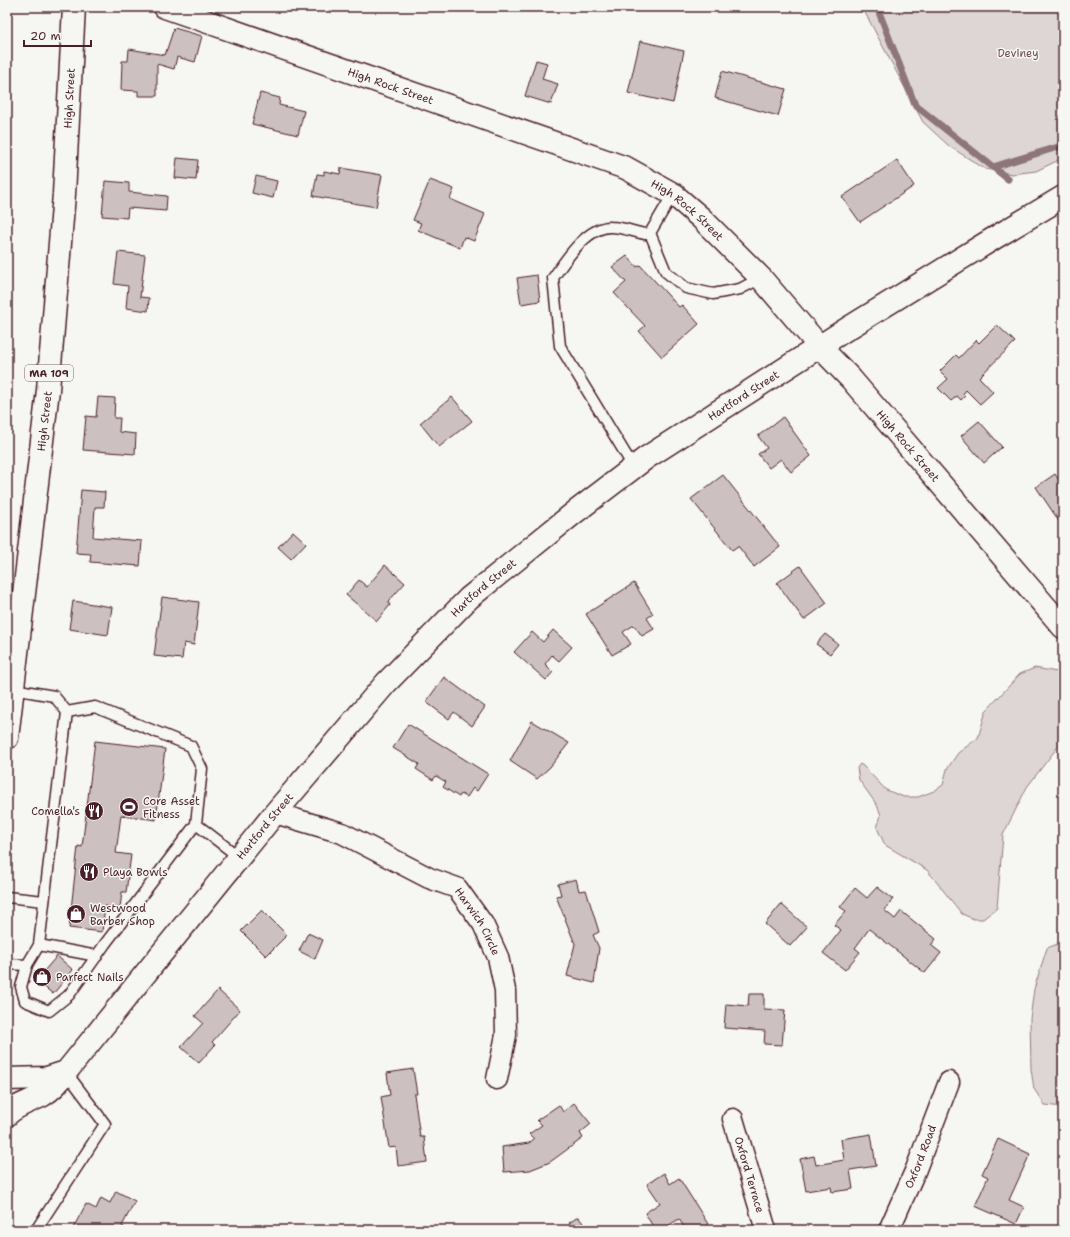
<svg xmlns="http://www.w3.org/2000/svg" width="1070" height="1237" viewBox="0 0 1070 1237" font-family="'Shantell Sans',sans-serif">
  <rect width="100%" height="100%" fill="#f6f6f2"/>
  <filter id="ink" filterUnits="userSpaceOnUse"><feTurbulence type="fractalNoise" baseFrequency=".025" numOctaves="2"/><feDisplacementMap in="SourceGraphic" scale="8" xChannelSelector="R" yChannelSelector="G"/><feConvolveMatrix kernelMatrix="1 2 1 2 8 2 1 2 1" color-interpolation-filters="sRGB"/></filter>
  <g filter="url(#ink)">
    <g fill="#ddd6d5" stroke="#947a80">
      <polygon points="862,7 1063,7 1063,158 1036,171 1012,174 985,169 949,146 923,122"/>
      <polygon points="1035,668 1057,672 1063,677 1063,740 1027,787 1003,835 997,908 983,919 974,919 962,914 927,870 885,845 877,828 881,815 877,805 859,780 857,768 860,764 863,766 886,790 904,797 918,797 934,791 943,785 947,769 958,753 978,738 986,711 1020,674"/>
      <polygon points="1063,942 1063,1107 1045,1105 1034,1089 1031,1069 1030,1019 1034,989 1047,948"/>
    </g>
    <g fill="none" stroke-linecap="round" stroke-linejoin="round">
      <g stroke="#8e747a" stroke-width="7">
        <polyline points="877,7 915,105 1008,179"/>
        <polyline points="993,167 1058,147 1063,143"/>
      </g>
    </g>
    <g fill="#ccc1c0" stroke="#4a1f2b">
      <polygon points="174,28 202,36 195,62 177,57 174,69 157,64 157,96 138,96 138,91 121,90 122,61 128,61 129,49 165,55"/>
      <polygon points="640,41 684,51 673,103 628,93"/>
      <polygon points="536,60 547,63 542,79 558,84 551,104 525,96"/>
      <polygon points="722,71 786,89 778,116 715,98"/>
      <polygon points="260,93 280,98 279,105 304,111 298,135 252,124"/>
      <polygon points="177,158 198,160 196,180 175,178"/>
      <polygon points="897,160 914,186 860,222 842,197"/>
      <polygon points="341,168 382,175 376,207 313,196 317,174 324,175 324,171 340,174"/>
      <polygon points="256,176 277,181 273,198 252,193"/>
      <polygon points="430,180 454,189 450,199 485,214 474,241 464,237 460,248 418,230 421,223 413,220"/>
      <polygon points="105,181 129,183 129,192 167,196 166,211 128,208 127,218 102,216"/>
      <polygon points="118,252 145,255 140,297 149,298 148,311 126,308 128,286 114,284"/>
      <polygon points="627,256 637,267 640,265 679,307 682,305 699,324 662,357 639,331 645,326 614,293 626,282 612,267"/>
      <polygon points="537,275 540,301 521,304 517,278"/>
      <polygon points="997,325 1015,342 979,377 993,392 980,404 966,390 963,394 965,396 961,400 957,396 951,401 938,388 948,379 940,371 956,355 959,358 976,340 979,343"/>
      <polygon points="98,397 115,398 114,418 120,418 119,432 136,434 135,454 83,450 86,416 96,417"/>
      <polygon points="452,397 472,421 439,447 420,423"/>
      <polygon points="783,417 811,456 791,472 781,459 769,468 758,454 767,448 758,436"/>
      <polygon points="979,421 1002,447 984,463 961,436"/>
      <polygon points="1055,474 1063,486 1063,527 1036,487"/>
      <polygon points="723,475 780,547 754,567 738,546 732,550 691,499"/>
      <polygon points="81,490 105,492 104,507 95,507 93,537 142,541 140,566 90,562 91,554 76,553"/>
      <polygon points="293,531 306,543 291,559 278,547"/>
      <polygon points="385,565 405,583 388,602 390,605 377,621 346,595 359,580 367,587"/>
      <polygon points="800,566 827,603 804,620 777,583"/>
      <polygon points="634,583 653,614 647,618 654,629 642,636 634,625 623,632 631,644 612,655 586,614"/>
      <polygon points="162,597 199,602 194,645 184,643 182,659 154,656"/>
      <polygon points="73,601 112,607 108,635 69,629"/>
      <polygon points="553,630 572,647 559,661 552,655 545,664 553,672 546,680 514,652 532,632 543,642"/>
      <polygon points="825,634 838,644 830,654 816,644"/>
      <polygon points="444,677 485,707 472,726 454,712 449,719 426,702"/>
      <polygon points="532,721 569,743 550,767 537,779 510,761"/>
      <polygon points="408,724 488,774 477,791 473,788 467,797 461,794 459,797 443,787 446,782 436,776 433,780 416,769 419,764 393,748"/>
      <polygon points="95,741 165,749 156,820 121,815 116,853 131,855 126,892 122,892 120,908 105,906 102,932 69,928 78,846 82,847"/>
      <polygon points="576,879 579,891 586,890 599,932 593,935 599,948 594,983 567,976 575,944 556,896 561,895 558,884"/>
      <polygon points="877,887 893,899 884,910 895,919 901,911 936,939 931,945 941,953 925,973 869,929 855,948 860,952 845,970 823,953 841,930 834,925 846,911 840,907 855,888 867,898"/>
      <polygon points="781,904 807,927 790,946 765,924"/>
      <polygon points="262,910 287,935 266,956 241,931"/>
      <polygon points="308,933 323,940 315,959 299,951"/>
      <polygon points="57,956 73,970 53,994 36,980"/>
      <polygon points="218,990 240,1010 212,1042 215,1045 199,1063 181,1047 203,1023 195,1016"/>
      <polygon points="749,994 764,994 764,1009 785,1010 782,1045 764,1044 765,1031 724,1028 726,1004 748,1006"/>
      <polygon points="413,1069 417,1094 414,1094 420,1137 424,1137 427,1162 398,1166 396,1147 389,1148 381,1097 390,1095 387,1073"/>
      <polygon points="574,1103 591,1124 580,1133 583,1138 550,1162 530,1170 504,1172 502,1147 529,1143 534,1139 529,1134 542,1125 537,1120 559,1105 563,1112"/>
      <polygon points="871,1134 876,1166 850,1170 853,1189 832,1192 831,1187 806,1191 800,1159 814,1156 816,1165 844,1160 841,1139"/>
      <polygon points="998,1139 1030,1154 1009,1200 1024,1207 1016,1224 975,1206 988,1177 982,1174"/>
      <polygon points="664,1173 670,1184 679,1178 708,1224 700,1230 686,1230 679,1219 661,1230 655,1230 645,1213 660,1203 647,1184"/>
      <polygon points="116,1191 135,1201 122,1226 128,1230 72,1230 86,1204 96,1209 101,1198 110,1203"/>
      <polygon points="578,1217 589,1230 575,1230 569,1223"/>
    </g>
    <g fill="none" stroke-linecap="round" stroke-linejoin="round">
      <defs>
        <g id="lane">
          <polyline points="650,233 666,272 686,288 713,294 740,289 761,278"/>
          <path d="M634 468 560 346 553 278C565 261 587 226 611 227 622 227 634 232 645 234L650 233 673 194"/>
          <polyline points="13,689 54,696 67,712"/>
          <polygon points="95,707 191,746 202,769 196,824 105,944 69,995 49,1011 25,1001 21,987 27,965 39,945 67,712"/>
          <polyline points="196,824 239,857"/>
          <polyline points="7,897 44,901"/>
          <polyline points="39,945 97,956"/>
          <polyline points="7,964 27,965"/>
          <polyline points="36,1230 105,1124 66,1072"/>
        </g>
        <g id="street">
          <path id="s1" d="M275 813 342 833 429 878 457 888 483 924 498 957 505 990 506 1035 497 1079"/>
          <path id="s2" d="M733 1119 766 1230"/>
          <path id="s3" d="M889 1230 916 1169 949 1082"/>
        </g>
        <g id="secondary">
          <path id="s4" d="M165 7 626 168 673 194 701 218 761 278 819 346 851 379 1063 627"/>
          <path id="s5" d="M7 1079 47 1078 66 1072 275 813 386 683 469 598 574 513 646 458 842 332 996 237 1063 197"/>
        </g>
        <g id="primary">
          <path id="s6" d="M7 738 48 390 64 194 74 7"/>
          <path d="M7 1115C16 1105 32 1101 43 1095 53 1089 60 1081 66 1072"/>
        </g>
      </defs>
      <use href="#lane" stroke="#4a1f2b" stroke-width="13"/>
      <use href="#street" stroke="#4a1f2b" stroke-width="23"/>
      <use href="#secondary" stroke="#4a1f2b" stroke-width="25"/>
      <use href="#primary" stroke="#4a1f2b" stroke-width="25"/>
      <use href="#lane" stroke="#f6f6f2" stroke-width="10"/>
      <use href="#street" stroke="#f6f6f2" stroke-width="20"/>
      <use href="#secondary" stroke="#f6f6f2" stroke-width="22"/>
      <use href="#primary" stroke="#f6f6f2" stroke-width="22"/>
    </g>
  </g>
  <defs>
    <symbol id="stadium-disc" viewBox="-11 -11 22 22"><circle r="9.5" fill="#4a1f2b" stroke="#f6f6f2"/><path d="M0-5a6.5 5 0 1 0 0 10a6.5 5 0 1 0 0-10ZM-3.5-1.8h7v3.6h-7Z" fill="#fff"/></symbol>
    <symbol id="restaurant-disc" viewBox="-11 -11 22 22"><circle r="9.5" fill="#4a1f2b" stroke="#f6f6f2"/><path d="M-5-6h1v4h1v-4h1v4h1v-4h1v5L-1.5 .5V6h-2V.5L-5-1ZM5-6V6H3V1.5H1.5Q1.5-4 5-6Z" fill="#fff"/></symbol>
    <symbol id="shop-disc" viewBox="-11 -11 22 22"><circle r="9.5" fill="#4a1f2b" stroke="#f6f6f2"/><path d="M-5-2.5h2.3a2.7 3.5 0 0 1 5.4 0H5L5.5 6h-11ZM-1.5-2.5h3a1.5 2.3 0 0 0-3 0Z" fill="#fff"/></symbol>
  </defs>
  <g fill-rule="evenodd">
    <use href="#stadium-disc" x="118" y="796" width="22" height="22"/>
    <use href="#restaurant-disc" x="83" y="800" width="22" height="22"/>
    <use href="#restaurant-disc" x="78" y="861" width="22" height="22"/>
    <use href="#shop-disc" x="65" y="903" width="22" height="22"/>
    <use href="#shop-disc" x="31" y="966" width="22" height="22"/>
  </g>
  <g text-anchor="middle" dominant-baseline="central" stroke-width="3" stroke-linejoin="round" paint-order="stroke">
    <rect fill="#f6f6f2" stroke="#7e6067" stroke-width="1" x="25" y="365" width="48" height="16" rx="3"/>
    <g font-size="10" font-weight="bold" fill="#4a1f2b">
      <text x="49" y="373">MA 109</text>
    </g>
    <g font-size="11" fill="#6f4d56" stroke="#f6f6f2">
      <text x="1018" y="53">Deviney</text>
    </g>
    <g font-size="11" fill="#4a1f2b" stroke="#f6f6f2">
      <text stroke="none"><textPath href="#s4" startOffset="239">High Rock Street</textPath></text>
      <text stroke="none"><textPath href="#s6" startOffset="643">High Street</textPath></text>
      <text stroke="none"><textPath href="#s4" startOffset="563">High Rock Street</textPath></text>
      <text stroke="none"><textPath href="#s5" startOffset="1024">Hartford Street</textPath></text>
      <text stroke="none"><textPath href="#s6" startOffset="319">High Street</textPath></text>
      <text stroke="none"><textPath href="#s4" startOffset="887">High Rock Street</textPath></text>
      <text stroke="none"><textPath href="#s5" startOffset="700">Hartford Street</textPath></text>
      <text stroke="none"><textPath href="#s5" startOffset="376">Hartford Street</textPath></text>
      <text stroke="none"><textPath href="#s1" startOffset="237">Harwich Circle</textPath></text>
      <text stroke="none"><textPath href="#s3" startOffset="80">Oxford Road</textPath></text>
      <text stroke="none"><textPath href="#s2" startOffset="58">Oxford Terrace</textPath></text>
    </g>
    <g font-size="11" fill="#4a1f2b" stroke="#f6f6f2" text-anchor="start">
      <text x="143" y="801">Core Asset<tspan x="143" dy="13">Fitness</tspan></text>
      <text x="80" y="811" text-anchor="end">Comella's</text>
      <text x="103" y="872">Playa Bowls</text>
      <text x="90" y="908">Westwood<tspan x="90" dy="13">Barber Shop</tspan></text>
      <text x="56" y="977">Parfect Nails</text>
    </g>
  </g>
  <rect width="1070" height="1237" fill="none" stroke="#f6f6f2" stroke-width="24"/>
  <rect x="12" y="12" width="1046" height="1213" fill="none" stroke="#4a1f2b" stroke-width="1.5" filter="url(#ink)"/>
  <path d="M24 40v6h67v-6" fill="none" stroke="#4a1f2b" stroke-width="2"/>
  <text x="30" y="40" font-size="12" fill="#4a1f2b" stroke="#f6f6f2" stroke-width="3" paint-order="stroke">20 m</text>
</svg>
